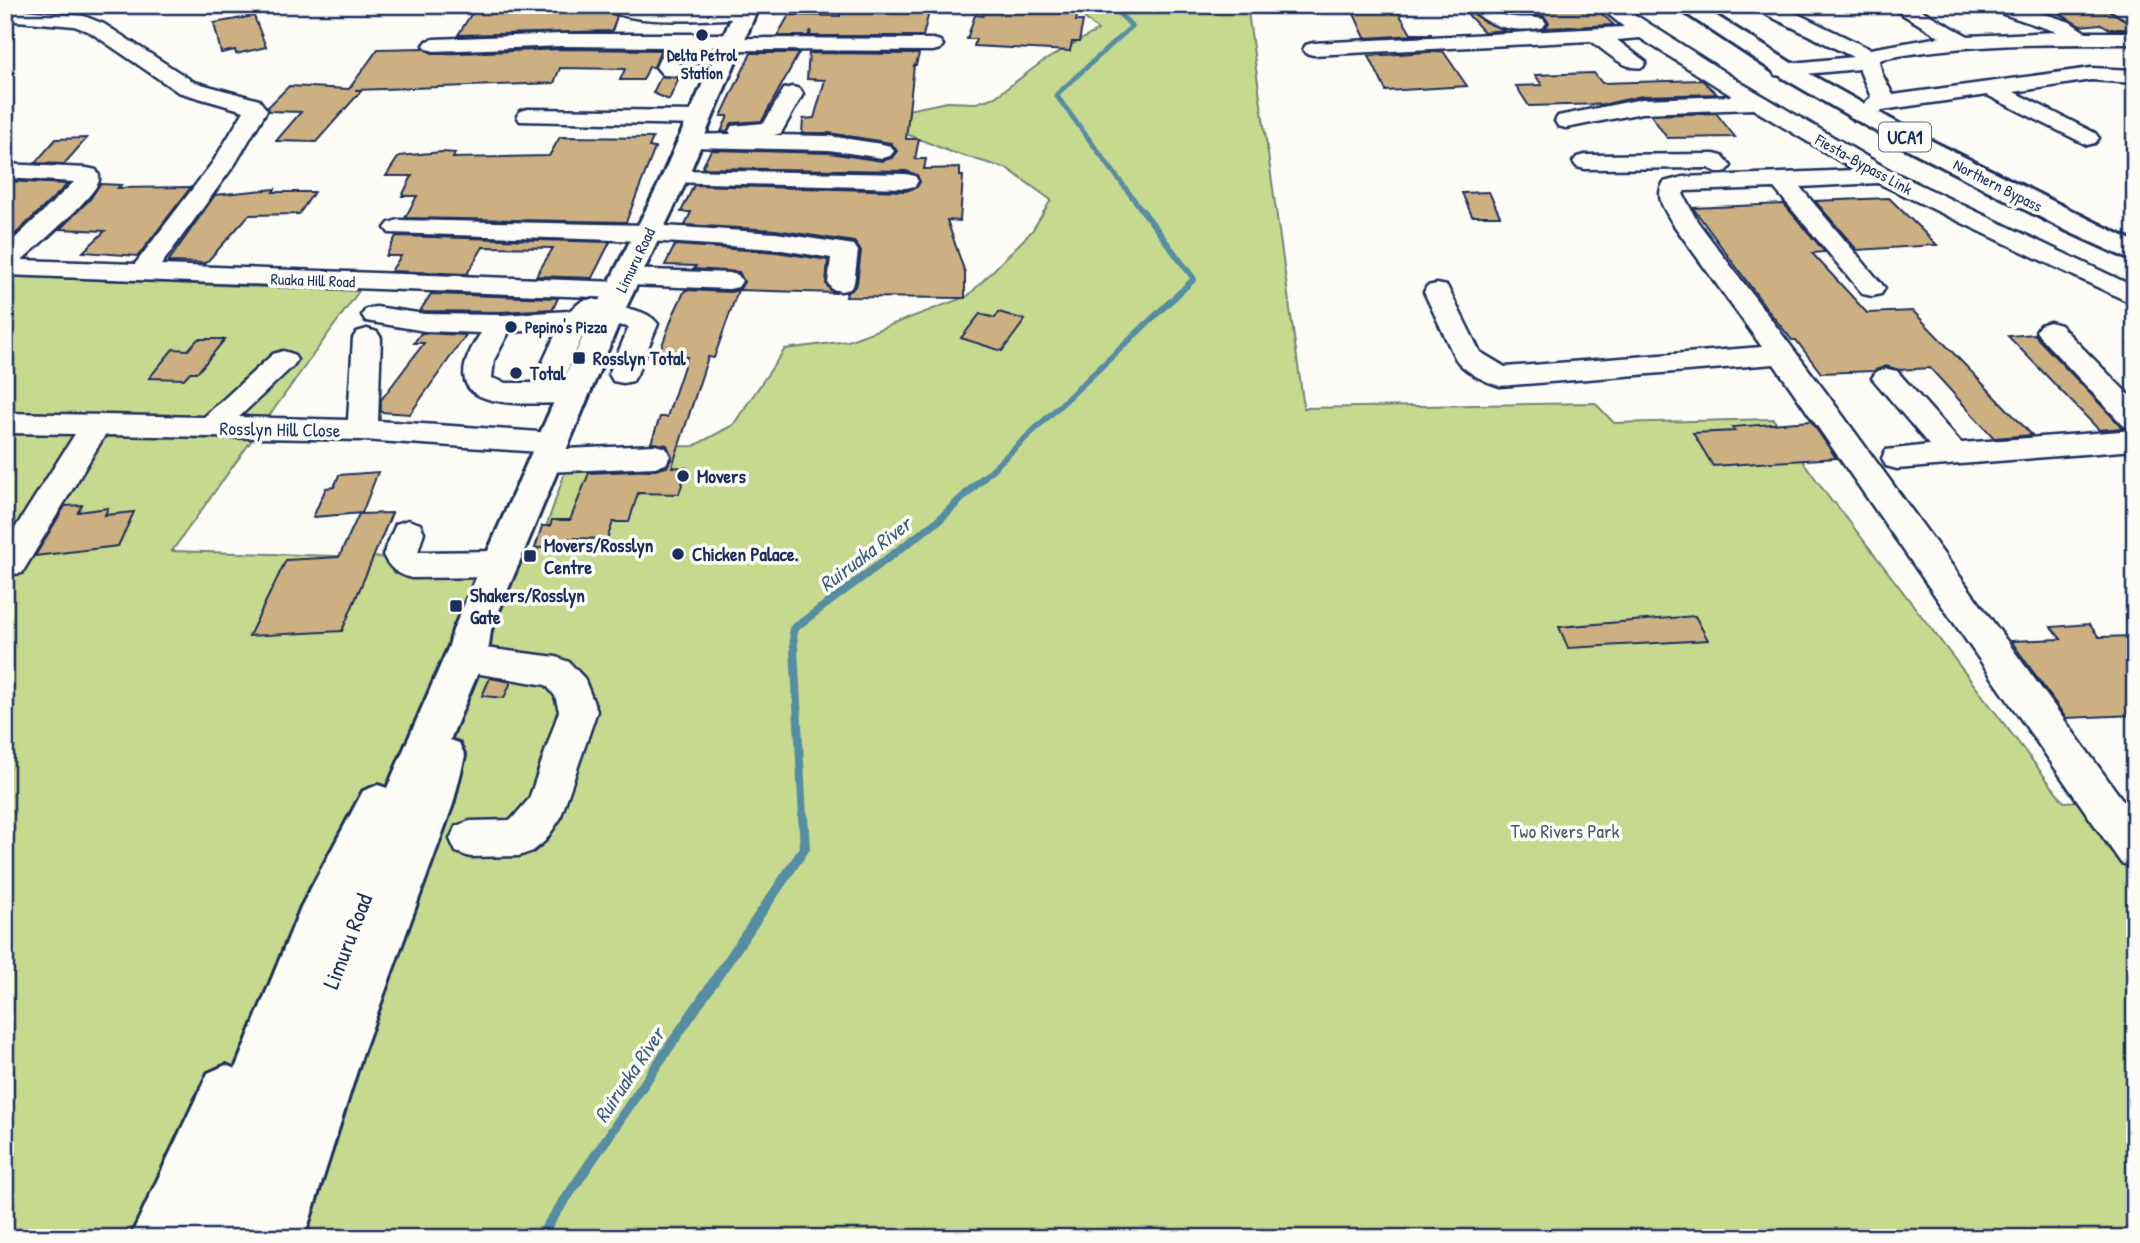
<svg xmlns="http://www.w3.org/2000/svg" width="2140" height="1243" viewBox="0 0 2140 1243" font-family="'Patrick Hand',sans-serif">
  <rect width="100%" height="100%" fill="#fdfcf7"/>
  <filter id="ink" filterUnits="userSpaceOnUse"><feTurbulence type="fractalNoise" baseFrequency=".0143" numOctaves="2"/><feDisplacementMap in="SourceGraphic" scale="14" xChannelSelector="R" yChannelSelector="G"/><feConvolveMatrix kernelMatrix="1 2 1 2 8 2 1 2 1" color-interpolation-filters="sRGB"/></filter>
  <g filter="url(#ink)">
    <polygon fill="#c7d98e" stroke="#718476" stroke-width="2" points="1070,5 1247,5 1304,408 1595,403 1614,423 1773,419 1832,502 1835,503 2064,802 2135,797 2135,1238 5,1238 5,276 359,291 172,551 534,562 573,449 694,446 733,425 785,349 848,341 968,296 1032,231 1051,200 1008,169 951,152 894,129 888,114 947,102 976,103 995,97 1042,62 1098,30"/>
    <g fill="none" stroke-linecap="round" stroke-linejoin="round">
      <polyline stroke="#548da4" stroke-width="5" points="1110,5 1132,26 1056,95 1144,213"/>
      <polyline stroke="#548da4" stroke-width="6" points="981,480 1194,279 1143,211"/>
      <polyline stroke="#548da4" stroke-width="8" points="803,818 793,629 939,520 983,478"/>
      <polyline stroke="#548da4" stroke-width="10" points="539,1238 805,848 803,816"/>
    </g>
    <g fill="#ccb082" stroke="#1b2f5e" stroke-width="2">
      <polygon points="477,5 575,5 605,10 617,16 612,31 458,35"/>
      <polygon points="1350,5 1389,5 1392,10 1397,10 1411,34 1432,34 1365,38"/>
      <polygon points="1459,5 1466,5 1482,21 1506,30 1484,32"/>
      <polygon points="1489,5 1592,5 1614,25 1545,28 1549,23 1544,16 1508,13"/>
      <polygon points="2046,5 2100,5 2135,26 2135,29 2110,29 2101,24 2080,26"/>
      <polygon points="841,8 930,8 923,36 810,36 811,30 808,36 777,36 789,15 840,16"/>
      <polygon points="986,8 1078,12 1076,21 1083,21 1079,42 1072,42 1070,51 974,46 976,39 967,39 975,15 983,16"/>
      <polygon points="254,16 266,47 236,54 235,50 221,53 214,23"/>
      <polygon points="423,48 434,54 562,49 661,50 654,67 649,67 643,80 620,80 625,69 560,68 554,83 355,90 362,90 316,142 276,141 301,112 269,111 268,107 289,86 349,89 378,49"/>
      <polygon points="1443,51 1467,86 1386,91 1369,56"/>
      <polygon points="751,53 799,53 762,121 732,123 727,131 721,132 728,116 721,116"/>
      <polygon points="809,53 919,54 916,65 914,65 906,139 919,139 915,159 926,159 924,169 960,168 960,176 963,176 960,221 947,220 965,273 965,298 846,297 847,293 845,293 852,290 857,283 861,251 854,242 776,230 685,225 691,212 681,212 694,185 906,191 917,187 920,182 917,175 906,171 702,168 711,150 829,153 882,161 892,158 897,151 891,143 829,133 802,133 803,119 814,118 825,80 807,79"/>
      <polygon points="1594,73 1602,83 1702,80 1717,94 1642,96 1606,104 1529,106 1516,86 1542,85 1535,75"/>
      <polygon points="661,76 679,78 669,100 653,93"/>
      <polygon points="1716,113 1735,137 1667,138 1651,115"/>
      <polygon points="560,137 653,138 649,147 655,148 626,222 405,218 417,196 402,196 412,176 386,176 399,156 442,152 455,153 453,158 549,156"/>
      <polygon points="87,138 64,164 35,163 56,139"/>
      <polygon points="5,181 68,184 5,244"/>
      <polygon points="100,184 121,185 118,188 191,187 138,256 83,252 105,231 60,229 90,199"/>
      <polygon points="275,189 273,192 314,192 299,214 249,215 206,263 168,262 215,195"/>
      <polygon points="1489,192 1500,216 1472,216 1462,193"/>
      <polygon points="1889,198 1937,245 1857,250 1815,201"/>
      <polygon points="1784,204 1825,252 1812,253 1867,313 1913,311 2032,435 1994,438 1930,368 1899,370 1886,366 1874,371 1821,373 1796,340 1792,340 1770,313 1693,208"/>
      <polygon points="396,236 610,242 592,278 536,276 553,248 483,247 467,274 391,271 401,256 386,256"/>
      <polygon points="675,245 776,252 828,260 826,284 830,290 837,293 738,290 714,358 708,357 672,467 687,468 679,494 638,493 629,522 613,522 607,539 570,538 567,547 535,548 542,526 550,526 552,520 570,520 589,473 655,470 667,467 672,457 667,445 651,443 660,417 667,417 687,357 658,356 674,313 685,290 730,292 739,290 744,282 739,272 694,269 696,266 665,265"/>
      <polygon points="431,294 558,298 553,309 501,312 420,311"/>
      <polygon points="999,312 1025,320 1002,351 961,338 980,314 995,318"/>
      <polygon points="421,333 466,335 410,414 381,412 381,400 424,343 414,343"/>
      <polygon points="2035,334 2038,339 2123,428 2099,430 2008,336"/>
      <polygon points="198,339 225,339 198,372 190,372 184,379 149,378 173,349 188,350"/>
      <polygon points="1811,421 1836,458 1713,466 1693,433 1735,431 1732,427"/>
      <polygon points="378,472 362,513 313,517 326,488 334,487 339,475"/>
      <polygon points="82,505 78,512 108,508 105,515 134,512 118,546 35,556 65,506"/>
      <polygon points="392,513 342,631 249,636 286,560 339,557 359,514"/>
      <polygon points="1695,616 1708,640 1568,648 1559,627"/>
      <polygon points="2089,624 2099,637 2135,636 2135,715 2066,718 2011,641 2061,639 2051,627"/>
      <polygon points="490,678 511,682 504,698 482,696"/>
    </g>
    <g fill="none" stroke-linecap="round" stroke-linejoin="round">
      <defs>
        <g id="minor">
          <path d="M602 5 675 8 745 6 752 8 755 12 752 16 745 18C716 19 621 28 602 5Z"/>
          <path d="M1468 5C1492 5 1488 10 1507 16 1519 19 1531 16 1543 19L1546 23 1543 27C1517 34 1485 27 1468 5Z"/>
          <path d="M1597 5H1620L1743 84 1891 171 2135 287V305L1878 183 1800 187 1885 288 1881 294 1872 296 1863 294 1774 188 1685 191 1683 194 1697 221 1827 394 2135 817V868L2121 863 1774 364 1500 386C1485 382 1463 371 1455 358L1424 292 1427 286 1437 284 1447 286 1480 352 1505 367 1762 347 1673 224C1665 210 1654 197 1664 182L1683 177 1855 170 1753 109 1642 113 1566 128 1558 126 1555 121 1558 116 1642 99 1732 96 1640 38 1617 40 1646 62 1643 67C1624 71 1606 51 1591 41L1313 55 1306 53 1303 49 1306 45 1313 43 1624 27Z"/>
          <path d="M1752 5H1779L1870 49 1940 37 1887 5H1912L1968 36 2057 32 2003 14 1991 5H2017L2070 22 2085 32H2135V44C2051 44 1965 43 1882 59L1879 61 1882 74 1893 95 2091 68 2135 70V83L2091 80 2014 92 2095 133 2099 138 2095 143 2087 145 1987 95 1882 110C1873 118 1867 123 1854 120L1851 115 1871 97 1859 69 1783 76 1775 75 1772 70 1775 65 1783 64 1853 57 1755 9Z"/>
          <polygon points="2103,5 2128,5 2135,9 2135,24"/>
          <path d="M5 8 84 16 104 24 194 82 259 100 267 110 235 164 161 265 618 282 615 277 619 271 628 269 729 273 738 275 742 281 738 287 729 289 630 285 633 290 630 296 620 298 5 275V248L74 182 5 178V164L87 168 96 170C98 174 100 175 99 180 96 196 37 246 22 260L135 264 213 162 244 111 178 92 90 32 74 26 5 20Z"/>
          <polygon points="562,34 732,34 741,38 933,39 940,41 943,45 940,49 933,51 731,50 713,46 710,51 682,55 679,64 727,67 730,72 727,77 719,78 663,75 656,67 665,47 562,46 434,51 427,49 424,45 427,41 434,39"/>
          <polygon points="792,87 800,89 803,94 781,133 774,135 829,136 882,144 890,146 894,151 890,156 882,158 829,150 689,147 681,145 677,140 681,135 731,134 729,131 732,126 764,123 784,89"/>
          <polygon points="528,109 699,111 707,113 710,118 707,123 699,125 520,121 517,116 520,111"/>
          <polygon points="1714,154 1722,156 1731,166 1727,171 1719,173 1708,168 1585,169 1577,167 1573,162 1577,157 1585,155"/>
          <polygon points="675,170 906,174 915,176 918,181 915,186 906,188 666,182 663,177 666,172"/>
          <polygon points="398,220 648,225 776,233 854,245 858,251 854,283 850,289 841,291 832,289 828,283 831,258 776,249 648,241 389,233 385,228 389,223"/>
          <path d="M592 299 602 301 605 308C622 307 647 309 658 324L637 374 633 381 623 383 613 381 609 374 629 327 597 322 595 318 588 323 562 383 584 386 589 393 584 400 574 403C522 403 425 415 481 333L425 331 366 321 362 315 366 309 376 307 425 314 501 315 569 311 582 301ZM558 329 533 383H506L492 378 494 360 509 332Z"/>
          <polygon points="2050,322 2060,325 2135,401 2135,429 2124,426 2040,337 2036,331 2040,325"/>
          <polygon points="367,329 377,332 381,338 378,421 554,433 565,436 569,443 565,449 655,445 666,448 670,456 666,464 655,467 547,472 536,469 531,461 540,452 363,440 105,435 22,573 5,575 5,544 75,434 5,433 5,413 204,417 273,354 283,351 293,354 297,360 293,366 239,417 348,420 353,338 357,332"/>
          <polygon points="1887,369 1897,371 1961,443 2135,430 2135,450 1897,469 1886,466 1882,458 1886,450 1929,445 1872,378 1877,371"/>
          <path d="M408 520 420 524 424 532 418 552 502 551 514 555 519 564 514 573 502 577 411 578C396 573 390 569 383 555L396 524Z"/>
          <polygon points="469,646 556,657 569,662 584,678 597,711 560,819 545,841 533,851 519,856 470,857 456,852 450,839 456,826 470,821 511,820 529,799 559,711 555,696 546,685 456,670 451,660 456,650"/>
        </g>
        <g id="major">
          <polygon points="737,5 759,5 684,186 622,316 491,630 489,646 450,740 459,743 465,756 453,804 362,1055 304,1238 130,1238 208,1073 226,1065 235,1069 301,907 363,791 378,785 387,788 449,646 453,630 592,316 658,186"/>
          <polygon points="1673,5 1699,5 1801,69 1914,132 2135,242 2135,262 2067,231 1896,143 1785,79"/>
        </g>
      </defs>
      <use href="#minor" stroke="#1b2f5e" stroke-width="5"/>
      <use href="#major" stroke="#1b2f5e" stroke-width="6"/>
      <use href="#minor" fill="#fdfcf7" fill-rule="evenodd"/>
      <use href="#major" fill="#fdfcf7" fill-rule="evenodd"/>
    </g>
  </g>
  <g fill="#1b2f5e" stroke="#fdfcf7" stroke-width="2.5">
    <circle cx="702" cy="35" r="7"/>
    <circle cx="511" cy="327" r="7"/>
    <rect x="572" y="351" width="14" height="14" rx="3.5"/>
    <circle cx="516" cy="373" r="7"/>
    <circle cx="683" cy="476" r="7"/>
    <circle cx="678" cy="554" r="7"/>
    <rect x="523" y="549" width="14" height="14" rx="3.5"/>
    <rect x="449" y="599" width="14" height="14" rx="3.5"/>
  </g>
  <g text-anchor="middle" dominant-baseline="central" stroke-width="7" stroke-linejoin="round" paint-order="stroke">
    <g font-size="16" font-weight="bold" fill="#1b2f5e" stroke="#fdfcf7">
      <text x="702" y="55">Delta Petrol<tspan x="702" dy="18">Station</tspan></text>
      <text x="525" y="327" text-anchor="start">Pepino's Pizza</text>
    </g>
    <g font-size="16" fill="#1b2f5e" stroke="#fdfcf7">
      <text transform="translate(1864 164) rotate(29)">Fiesta-Bypass Link</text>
      <text transform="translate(1998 185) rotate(27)">Northern Bypass</text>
      <text transform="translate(635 260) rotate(-64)">Limuru Road</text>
      <text transform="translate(313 280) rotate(2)">Ruaka Hill Road</text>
    </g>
    <rect fill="#fdfcf7" stroke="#5f6c8c" stroke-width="2" x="1879" y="122.5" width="52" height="29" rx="5"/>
    <g font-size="18" font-weight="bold" fill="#1b2f5e">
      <text x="1905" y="137">UCA1</text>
    </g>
    <g font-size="19" font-weight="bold" fill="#1b2f5e" stroke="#fdfcf7" text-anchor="start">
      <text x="593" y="358">Rosslyn Total</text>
      <text x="530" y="373">Total</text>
      <text x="697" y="476">Movers</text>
      <text x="544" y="545">Movers/Rosslyn<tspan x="544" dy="22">Centre</tspan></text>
      <text x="692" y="554">Chicken Palace.</text>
      <text x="470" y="595">Shakers/Rosslyn<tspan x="470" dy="22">Gate</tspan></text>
    </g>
    <g font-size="19" fill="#1b2f5e" stroke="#fdfcf7">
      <text transform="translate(280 429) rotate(1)">Rosslyn Hill Close</text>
    </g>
    <g font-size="19" fill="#465a6a" stroke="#fdfcf7">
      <text x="1565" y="831">Two Rivers Park</text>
    </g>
    <g font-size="21" font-style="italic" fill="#385e81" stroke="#fdfcf7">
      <text transform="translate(865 554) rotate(-37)">Ruiruaka River</text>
      <text transform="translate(629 1075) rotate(-56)">Ruiruaka River</text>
    </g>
    <g font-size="23" fill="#1b2f5e" stroke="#fdfcf7">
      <text transform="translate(347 941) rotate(-69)">Limuru Road</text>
    </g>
  </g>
  <rect width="2140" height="1243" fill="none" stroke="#fdfcf7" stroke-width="28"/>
  <rect x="14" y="14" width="2112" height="1215" fill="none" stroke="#1b2f5e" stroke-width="2.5" filter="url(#ink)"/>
</svg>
